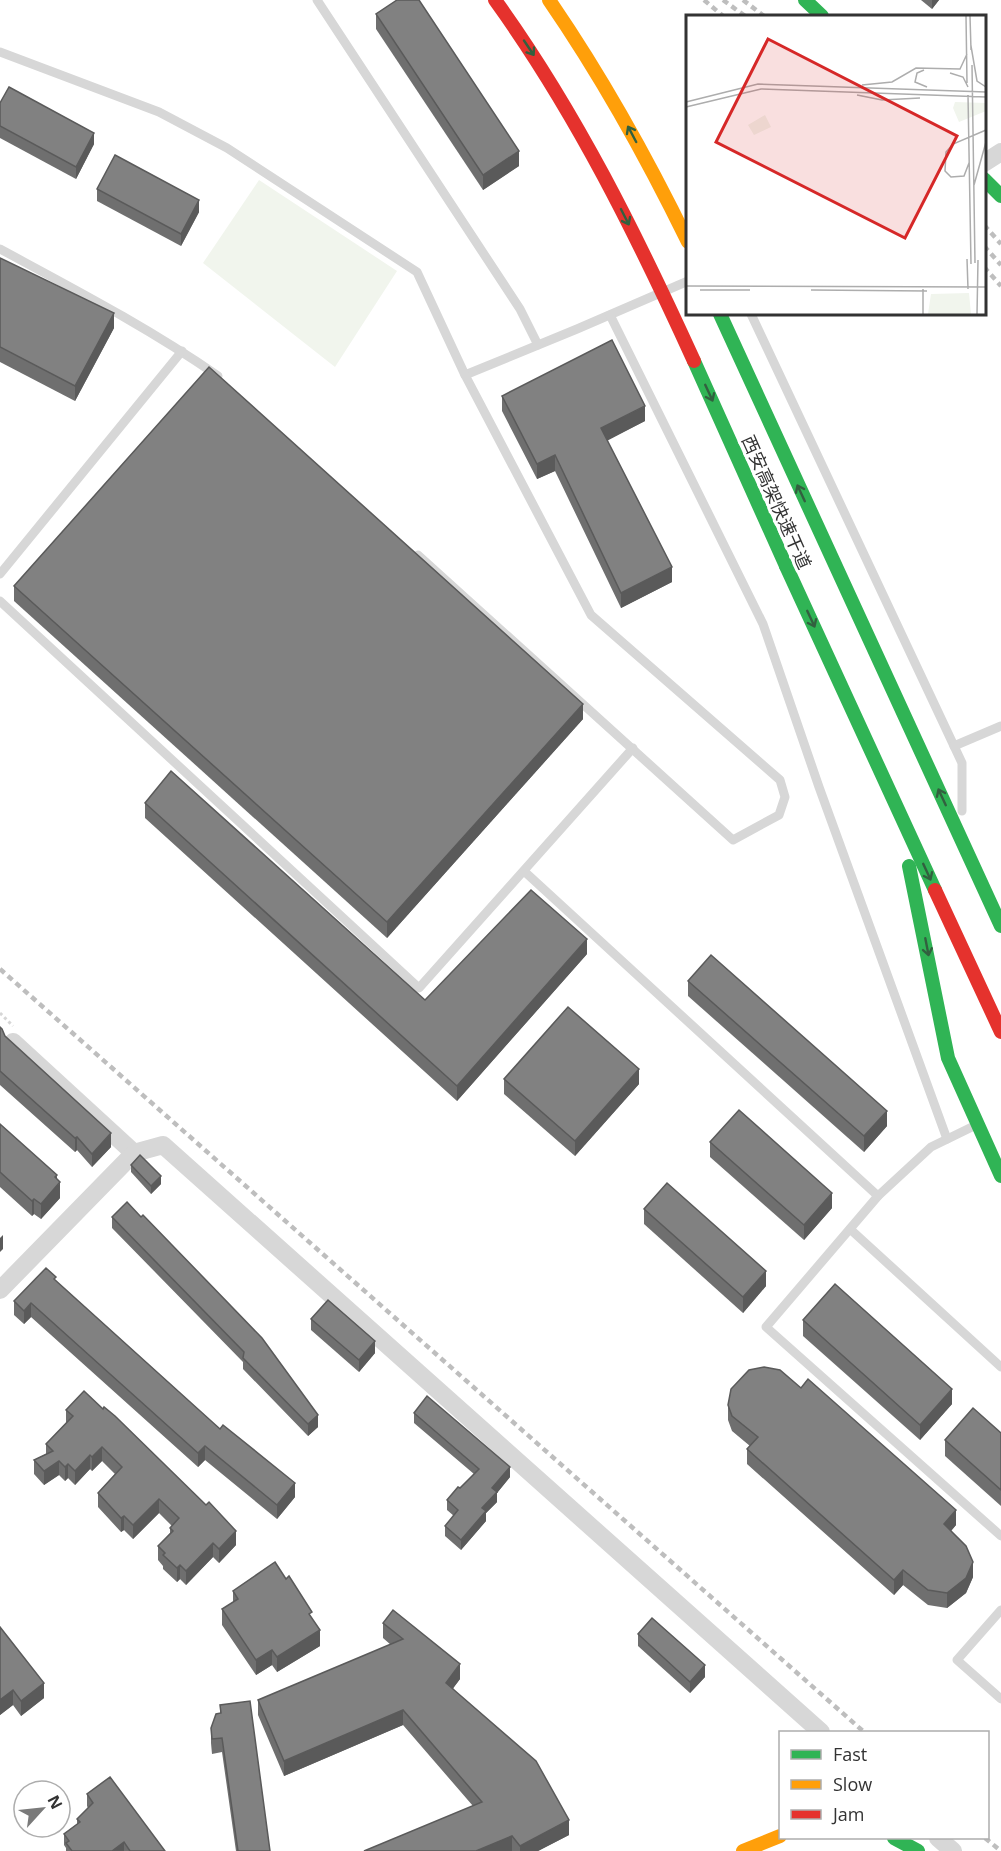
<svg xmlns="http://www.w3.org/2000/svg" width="1001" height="1851" viewBox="0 0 1001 1851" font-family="'Open Sans','Noto Sans SC',sans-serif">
  <rect width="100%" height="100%" fill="#fff"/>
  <polygon fill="#f1f5ed" points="259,180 397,271 335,367 203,263"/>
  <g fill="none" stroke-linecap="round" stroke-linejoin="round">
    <polyline stroke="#d6d6d6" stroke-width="3" stroke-dasharray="3 3" stroke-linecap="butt" points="0,1013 13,1026"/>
    <g stroke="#d7d7d7" stroke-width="9">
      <polyline points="317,0 520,309 538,345"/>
      <polyline points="0,52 159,112 227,148 417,272 465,375 577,329 688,281"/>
      <path d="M0 249C74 289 149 328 218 376"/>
      <polyline points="751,314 962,763 962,811"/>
      <polyline points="610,315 763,624 819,787 947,1139"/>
      <polyline points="418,555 733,840 779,815 785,797 780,780 591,615 465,375"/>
      <polyline points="0,574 182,351"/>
      <polyline points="0,601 419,988 633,748"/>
      <polyline points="954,746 1001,726"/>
      <polyline points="525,872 878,1196"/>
      <polyline points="974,1126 931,1147 878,1196 766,1327 1001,1536"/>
      <polyline points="850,1229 1001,1367"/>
      <polyline points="1001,1610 957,1660 1001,1699"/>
    </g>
    <g stroke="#d7d7d7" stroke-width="18">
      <polyline points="984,163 1001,152"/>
      <polyline points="13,1042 134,1153"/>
      <polyline points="0,1290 134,1153 163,1145 821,1732"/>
      <polyline points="938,1838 953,1851"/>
    </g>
    <g stroke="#30b455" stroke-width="14">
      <polyline points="805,0 822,16"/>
      <polyline points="984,179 1001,196"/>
      <polyline points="720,314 1001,926"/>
      <polyline points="786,566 935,890"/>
      <polyline points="909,866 948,1058 1001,1176"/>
      <polyline points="894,1838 918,1851"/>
    </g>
    <g stroke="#ff9f0a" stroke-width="14">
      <path d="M549 0C602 77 647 158 688 242"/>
      <polyline points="743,1851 780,1836"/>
    </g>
    <polyline stroke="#e5322d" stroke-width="14" points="935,890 1001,1032"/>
    <g stroke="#bebebe" stroke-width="4.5" stroke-dasharray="6 4.5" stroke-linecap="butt">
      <polyline points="704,0 723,16"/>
      <polyline points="723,0 745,16"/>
      <polyline points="743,0 764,16"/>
      <polyline points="984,225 1001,244"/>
      <polyline points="984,246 1001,265"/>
      <polyline points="984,267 1001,286"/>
      <polyline points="0,969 864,1732"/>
      <polyline points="985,1838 1001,1851"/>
    </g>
    <polyline stroke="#30b455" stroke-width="14" points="694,361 786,566"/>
    <path stroke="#e5322d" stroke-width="14" d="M495 0C576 112 637 236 694 361"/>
  </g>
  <g fill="#6f6f6f">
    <polygon points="921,0 939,0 932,9"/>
    <polygon points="376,14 519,166 483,190 376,29"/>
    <polygon points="0,103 94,144 76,179 0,138"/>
    <polygon points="97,189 199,212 181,246 97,201"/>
    <polygon points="0,258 114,328 75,401 0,362"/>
    <polygon points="502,396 645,421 607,440 672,582 621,608 555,471 537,479 502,411"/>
    <polygon points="14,586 583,719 387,938 14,601"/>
    <polygon points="145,803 425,1000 587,954 457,1101 145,818"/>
    <polygon points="688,981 887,1126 864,1152 688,996"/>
    <polygon points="0,1027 5,1036 111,1147 92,1167 77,1150 75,1152 0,1085"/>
    <polygon points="504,1079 639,1084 575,1156 504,1094"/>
    <polygon points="0,1124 57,1179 60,1198 41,1219 34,1214 32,1216 0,1187"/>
    <polygon points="710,1142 832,1208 804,1240 710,1157"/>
    <polygon points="131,1165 161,1184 151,1194 131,1172"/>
    <polygon points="644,1209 766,1286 743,1313 644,1224"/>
    <polygon points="112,1217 318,1427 308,1436 243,1369 243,1362 112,1228"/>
    <polygon points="56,1281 295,1497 277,1519 205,1460 198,1467 31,1317 24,1324 14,1315 14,1301"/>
    <polygon points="311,1319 375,1353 359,1372 311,1330"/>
    <polygon points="803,1320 952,1404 920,1440 803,1336"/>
    <polygon points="728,1405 956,1525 951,1531 973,1577 966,1593 947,1608 928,1605 903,1585 894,1595 747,1464 747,1449 750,1446 732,1431 728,1420"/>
    <polygon points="66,1410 236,1545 219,1563 213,1557 186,1585 180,1579 177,1582 163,1569 163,1566 158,1560 158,1546 170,1533 170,1528 172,1526 159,1513 133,1539 124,1530 121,1532 98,1507 98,1493 115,1474 102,1461 92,1471 90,1469 75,1485 68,1478 65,1481 59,1475 44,1485 34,1474 34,1460 46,1454 46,1444 66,1423"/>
    <polygon points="414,1413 510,1477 497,1493 497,1502 486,1513 486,1521 461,1550 445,1536 445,1526 454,1516 447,1510 447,1500 474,1474 414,1423"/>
    <polygon points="1001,1433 1001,1506 945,1456 945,1440"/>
    <polygon points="233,1591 312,1619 320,1646 277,1672 272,1665 256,1675 222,1625 222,1609 233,1602"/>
    <polygon points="383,1623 460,1679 453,1688 569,1835 538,1851 364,1851 473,1806 403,1725 284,1776 258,1715 258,1700 391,1645 383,1638"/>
    <polygon points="0,1627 44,1698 21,1716 13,1705 0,1715"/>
    <polygon points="638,1634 705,1677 690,1693 638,1646"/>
    <polygon points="220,1705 270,1851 236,1851 222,1752 212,1754 211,1743 211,1728 220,1714"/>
    <polygon points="87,1794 165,1851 66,1851 66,1848 64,1845 64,1834 77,1824 77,1819 88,1808 87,1806"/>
  </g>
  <g fill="#5a5a5a">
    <polygon points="932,0 939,0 932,9"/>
    <polygon points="94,133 94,144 76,179 76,167"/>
    <polygon points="519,151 519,166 483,190 483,175"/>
    <polygon points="199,200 199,212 181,246 181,234"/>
    <polygon points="114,313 114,328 75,401 75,386"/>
    <polygon points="645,406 645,421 601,444 601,428"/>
    <polygon points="555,455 555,471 537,479 537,464"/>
    <polygon points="672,567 672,582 621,608 621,593"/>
    <polygon points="583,704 583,719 387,938 387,922"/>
    <polygon points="587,939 587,954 457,1101 457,1086"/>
    <polygon points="639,1069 639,1084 575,1156 575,1141"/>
    <polygon points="887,1111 887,1126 864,1152 864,1136"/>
    <polygon points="111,1133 111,1147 92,1167 92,1154"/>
    <polygon points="77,1137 77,1150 75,1152 75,1138"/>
    <polygon points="57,1175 57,1186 60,1182 60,1198 41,1219 41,1204"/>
    <polygon points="161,1176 161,1184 151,1194 151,1186"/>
    <polygon points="832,1193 832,1208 804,1240 804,1225"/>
    <polygon points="34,1199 34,1214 32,1216 32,1201"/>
    <polygon points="3,1235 3,1249 0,1252 0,1238"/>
    <polygon points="766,1271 766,1286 743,1313 743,1297"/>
    <polygon points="31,1303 31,1317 24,1324 24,1311"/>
    <polygon points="375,1341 375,1353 359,1372 359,1360"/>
    <polygon points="952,1389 952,1404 920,1440 920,1425"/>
    <polygon points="318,1415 318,1427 308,1436 308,1424"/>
    <polygon points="205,1446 205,1460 198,1467 198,1453"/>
    <polygon points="102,1447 102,1461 92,1471 92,1457"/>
    <polygon points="90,1455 90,1469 75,1485 75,1471"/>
    <polygon points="59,1461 59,1475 44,1485 44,1471"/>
    <polygon points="68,1464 68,1478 65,1481 65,1467"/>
    <polygon points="510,1467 510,1477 497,1493 497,1502 486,1513 486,1521 461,1550 461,1540 482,1508 492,1488"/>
    <polygon points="295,1483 295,1497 277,1519 277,1505"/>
    <polygon points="159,1499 159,1513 133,1539 133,1525"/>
    <polygon points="956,1510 956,1525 944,1539 944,1524"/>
    <polygon points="124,1516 124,1530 121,1532 121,1518"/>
    <polygon points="236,1531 236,1545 219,1563 219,1549"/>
    <polygon points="213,1543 213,1557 186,1585 186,1571"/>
    <polygon points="973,1562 973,1577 966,1593 947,1608 947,1593"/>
    <polygon points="180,1565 180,1579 177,1582 177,1568"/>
    <polygon points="903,1570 903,1585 894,1595 894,1580"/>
    <polygon points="320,1630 320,1646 277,1672 277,1657"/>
    <polygon points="272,1650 272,1665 256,1675 256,1660"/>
    <polygon points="460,1664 460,1679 446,1698 446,1683"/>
    <polygon points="705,1665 705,1677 690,1693 690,1682"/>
    <polygon points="44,1683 44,1698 21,1716 21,1701"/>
    <polygon points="13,1690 13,1705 0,1715 0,1700"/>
    <polygon points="403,1710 403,1725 284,1776 284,1761"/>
    <polygon points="569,1820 569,1835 538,1851 520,1851 520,1846"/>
    <polygon points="512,1836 512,1851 476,1851"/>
    <polygon points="124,1842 124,1851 112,1851"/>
  </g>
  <g fill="#818181" stroke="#5a5a5a" stroke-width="1.5">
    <polygon points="397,0 419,0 519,151 483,175 376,14"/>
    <polygon points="9,87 94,133 76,167 0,126 0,103"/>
    <polygon points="115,155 199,200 181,234 97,189"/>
    <polygon points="0,258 114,313 75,386 0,347"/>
    <polygon points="612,340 645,406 601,428 672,567 621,593 555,455 537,464 502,396"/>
    <polygon points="209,367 583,704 387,922 14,586"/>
    <polygon points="171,771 425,1000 531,890 587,939 457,1086 145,803"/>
    <polygon points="711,955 887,1111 864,1136 688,981"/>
    <polygon points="568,1007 639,1069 575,1141 504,1079"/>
    <polygon points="0,1027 2,1029 5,1036 111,1133 92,1154 77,1137 75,1138 0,1071"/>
    <polygon points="739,1110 832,1193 804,1225 710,1142"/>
    <polygon points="0,1124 57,1175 55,1177 60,1182 41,1204 34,1199 32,1201 0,1172"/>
    <polygon points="140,1155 161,1176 151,1186 131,1165"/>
    <polygon points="667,1183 766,1271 743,1297 644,1209"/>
    <polygon points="127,1202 141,1217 143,1215 262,1338 318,1415 308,1424 243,1358 244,1352 112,1217"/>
    <polygon points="46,1268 56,1277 54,1279 220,1429 223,1425 295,1483 277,1505 205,1446 198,1453 31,1303 24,1311 14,1301"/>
    <polygon points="835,1284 952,1389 920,1425 803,1320"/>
    <polygon points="328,1300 375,1341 359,1360 311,1319"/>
    <polygon points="764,1367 780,1370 801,1388 808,1379 956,1510 944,1524 966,1546 973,1562 966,1578 947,1593 928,1590 903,1570 894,1580 747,1449 758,1437 732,1416 728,1405 731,1389 749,1370"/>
    <polygon points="84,1391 103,1409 104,1407 115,1416 206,1505 209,1502 236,1531 219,1549 213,1543 186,1571 180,1565 177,1568 163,1555 165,1553 158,1546 173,1531 170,1528 179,1518 159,1499 133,1525 124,1516 121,1518 98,1493 122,1467 102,1447 92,1457 90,1455 75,1471 68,1464 65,1467 59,1461 44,1471 34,1460 53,1451 46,1444 73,1416 66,1410"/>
    <polygon points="427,1396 510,1467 492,1488 497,1492 482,1508 486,1511 461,1540 445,1526 458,1510 447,1500 458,1487 460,1488 479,1469 414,1413"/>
    <polygon points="973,1408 1001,1433 1001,1490 945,1440"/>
    <polygon points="275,1562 286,1579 289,1576 312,1612 309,1614 320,1630 277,1657 272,1650 256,1660 222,1609 238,1599 233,1591"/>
    <polygon points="393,1610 460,1664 446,1683 536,1761 569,1820 520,1846 512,1836 476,1851 364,1851 482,1802 403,1710 284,1761 258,1700 403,1639 383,1623"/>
    <polygon points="652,1618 705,1665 690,1682 638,1634"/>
    <polygon points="0,1627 44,1683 21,1701 13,1690 0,1700"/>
    <polygon points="250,1701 270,1851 238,1851 222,1738 212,1739 211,1728 216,1714 221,1713 220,1705"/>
    <polygon points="110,1777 165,1851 130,1851 124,1842 112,1851 72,1851 66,1843 69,1841 64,1834 80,1822 77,1819 93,1803 87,1794"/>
  </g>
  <defs><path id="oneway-shaft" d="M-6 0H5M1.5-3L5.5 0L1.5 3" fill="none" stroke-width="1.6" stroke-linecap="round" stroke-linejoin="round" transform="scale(1.5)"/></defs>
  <g stroke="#32603f">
    <use href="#oneway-shaft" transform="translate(529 48) rotate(56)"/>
    <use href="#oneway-shaft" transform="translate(632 134) rotate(-118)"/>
    <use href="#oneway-shaft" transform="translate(625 217) rotate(63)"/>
    <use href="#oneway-shaft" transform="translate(709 393) rotate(65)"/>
    <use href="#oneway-shaft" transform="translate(801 493) rotate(-115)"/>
    <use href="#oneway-shaft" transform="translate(811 619) rotate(65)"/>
    <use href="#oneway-shaft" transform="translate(942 797) rotate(-115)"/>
    <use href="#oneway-shaft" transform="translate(927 872) rotate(65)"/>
    <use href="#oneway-shaft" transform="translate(927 947) rotate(79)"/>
  </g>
  <g text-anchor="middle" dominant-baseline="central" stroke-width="6" stroke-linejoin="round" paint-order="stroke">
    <g font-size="18" fill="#333" stroke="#fff">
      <text transform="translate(777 502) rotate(66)">西安高架快速干道</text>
    </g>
  </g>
  <g transform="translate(686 15)">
    <rect width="300" height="300" fill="#fff"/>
    <path d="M269 87 300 88V96L273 107 267 93ZM79 100 85 112 68 120 62 110ZM283 278 285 299H242L245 279Z" fill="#f1f5ed"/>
    <path fill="none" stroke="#adadad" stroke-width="1.5" d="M280 1 281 68M284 1 285 35M285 31 291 66 300 72M286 50 289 248M238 55 231 58 229 67 241 72M264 58 277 62 282 72M176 70 206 67 230 53 274 54 281 39M171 80 196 85 234 83M282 80 285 249M0 87 72 69 300 77M0 92 75 74 300 82M283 148 278 161 265 162 259 156 260 137 267 129 300 115M288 170 300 127M281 244 282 274M0 271 300 272M14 275H64M125 275 241 276M237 299V274M291 299 292 245"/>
    <path fill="#d62828" fill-opacity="0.15" stroke="#d62828" stroke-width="3" d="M82 24 271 121 219 223 30 127Z"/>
    <rect width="300" height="300" fill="none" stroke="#333" stroke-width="3"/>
  </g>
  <rect x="779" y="1731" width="210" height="108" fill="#ffffff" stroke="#adadad" stroke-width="1.5"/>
  <rect x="791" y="1750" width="30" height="9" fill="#30b455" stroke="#adadad" stroke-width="1.5"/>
  <text x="833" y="1761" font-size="18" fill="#333333">Fast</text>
  <rect x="791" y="1780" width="30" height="9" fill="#ff9f0a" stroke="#adadad" stroke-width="1.5"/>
  <text x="833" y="1791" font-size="18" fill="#333333">Slow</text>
  <rect x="791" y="1810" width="30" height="9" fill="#e5322d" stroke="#adadad" stroke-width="1.5"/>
  <text x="833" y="1821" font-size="18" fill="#333333">Jam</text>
  <g transform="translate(42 1809) rotate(63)"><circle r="28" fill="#ffffff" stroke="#adadad" stroke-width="1.5"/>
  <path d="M0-4.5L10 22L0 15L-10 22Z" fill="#7a7a7a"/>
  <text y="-9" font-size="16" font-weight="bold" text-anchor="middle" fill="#333333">N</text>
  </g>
</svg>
